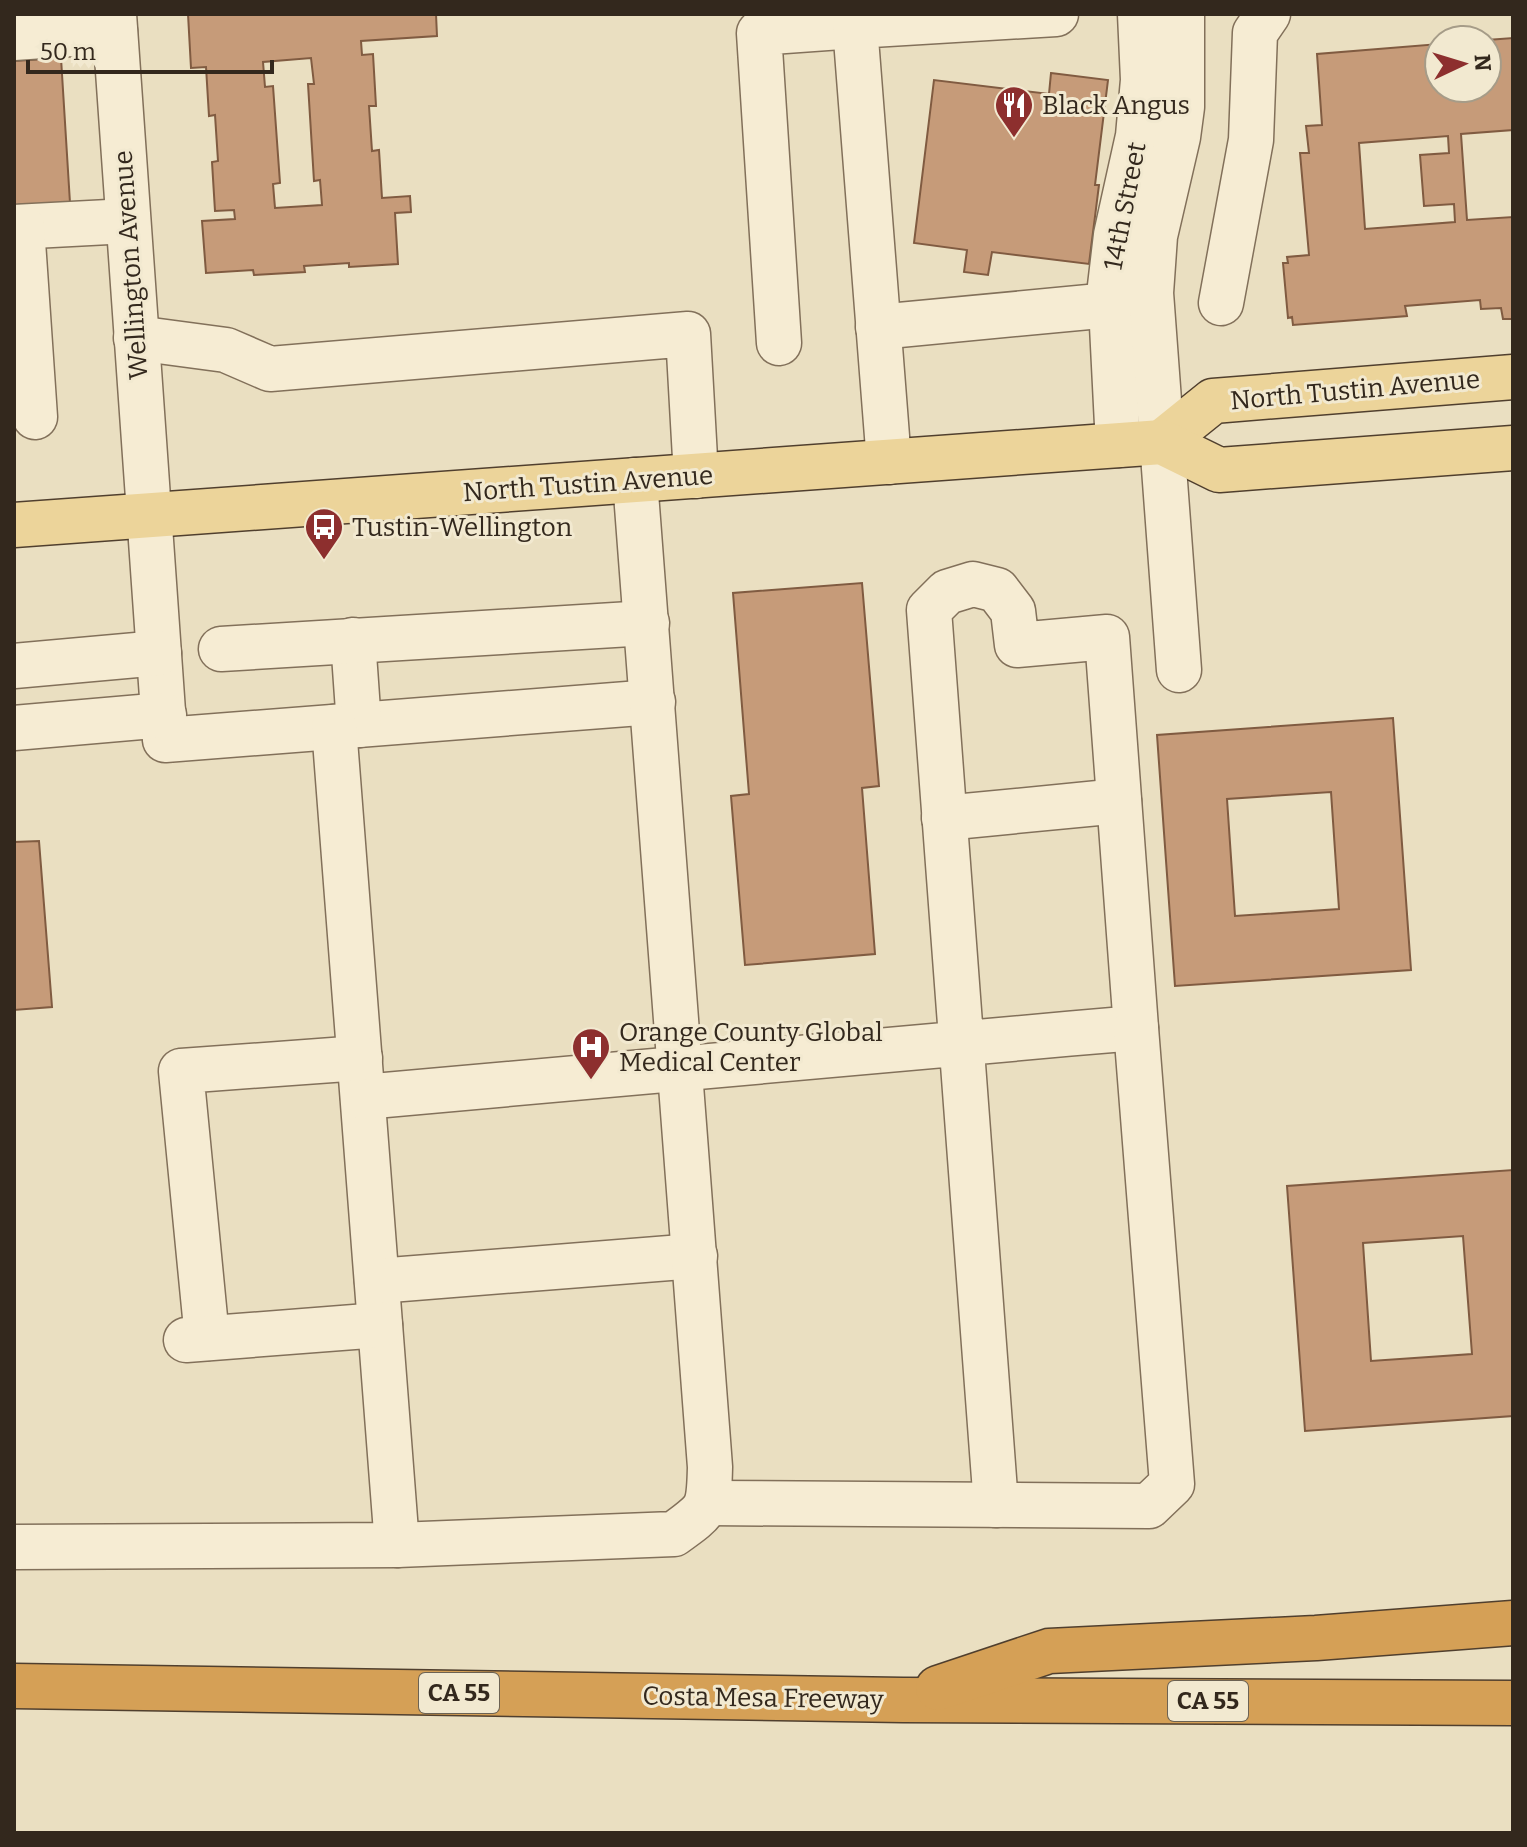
<svg xmlns="http://www.w3.org/2000/svg" width="1527" height="1847" viewBox="0 0 1527 1847" font-family="Bitter,serif">
  <rect width="100%" height="100%" fill="#eadfc1"/>
  <g fill="#c69b79" stroke="#805b41" stroke-width="2" fill-rule="evenodd">
    <path d="M188 14H436L437 36 361 41 362 55 373 54 376 106H369L372 151 379 150 382 198 410 196 411 212 395 213 398 264 349 267V263L304 266 305 272 254 275 253 270 206 273 202 221 235 219 234 210 215 211 212 162 218 161 215 115 209 116 206 67 191 68ZM311 58 314 84H308L314 181 320 180 322 205 275 208 273 184 280 183 273 86 265 87 263 62Z"/>
    <path d="M1513 38V130L1461 134 1467 220 1513 217V319H1503L1501 308 1481 309 1480 300 1405 306 1407 316 1293 325 1292 317 1288 318 1283 263H1288L1287 257 1309 255 1300 153H1309L1306 126 1322 125 1317 54 1439 44V88H1487V40ZM1448 136 1449 153 1420 155 1424 206 1454 204 1455 222 1365 229 1359 143Z"/>
    <polygon points="61,58 70,203 14,206 14,61"/>
    <polygon points="1051,73 1108,80 1095,185 1099,185 1089,264 992,252 988,275 964,272 967,250 914,243 934,80 1049,94"/>
    <polygon points="862,583 879,786 862,788 875,954 745,965 731,796 749,794 733,593"/>
    <path d="M1393 718 1411 970 1175 986 1157 735ZM1331 792 1339 909 1235 916 1227 799Z"/>
    <polygon points="39,841 52,1007 14,1010 14,842"/>
    <path d="M1513 1170V1416L1305 1431 1287 1186ZM1463 1236 1472 1354 1371 1361 1363 1243Z"/>
  </g>
  <g fill="none" stroke-linecap="round" stroke-linejoin="round">
    <defs>
      <g id="minor">
        <polyline points="114,14 165,740 653,702"/>
        <polyline points="14,38 115,31"/>
        <polyline points="14,227 128,221"/>
        <polyline points="22,227 35,417"/>
        <polyline points="1221,303 1251,140 1255,33 1268,14"/>
        <polyline points="878,327 1110,305"/>
        <polyline points="136,338 226,350 270,369 688,334 696,476"/>
        <polyline points="779,343 759,33 855,26"/>
        <polyline points="1118,445 1110,286 1116,235 1138,136 1143,80 1140,14"/>
        <polyline points="889,462 855,26 1056,14"/>
        <polyline points="353,640 359,725"/>
        <polyline points="221,649 647,623"/>
        <polyline points="14,666 159,653"/>
        <polyline points="1179,670 1151,293 1155,236 1178,137 1182,107 1182,14"/>
        <polyline points="334,727 397,1545"/>
        <polyline points="14,728 164,715"/>
        <polyline points="944,818 1119,801"/>
        <path d="M363 1097C620 1073 878 1050 1136 1028L1107 637 1017 645 1013 611 997 590 973 584 947 592 929 610 996 1505"/>
        <polyline points="377,1281 695,1256"/>
        <polyline points="207,1338 181,1071 360,1058"/>
        <polyline points="186,1340 380,1325"/>
        <polyline points="709,1503 1149,1506 1172,1484 1136,1028"/>
        <path d="M14 1547 397 1545 674 1534C709 1509 709 1509 710 1467L635 480"/>
      </g>
      <g id="major">
        <polyline points="1162,442 1213,401 1513,377"/>
        <polyline points="14,525 1162,442 1219,470 1513,448"/>
      </g>
      <g id="highway">
        <polyline points="14,1686 903,1700 1513,1703"/>
        <polyline points="938,1688 1049,1651 1316,1638 1513,1623"/>
      </g>
    </defs>
    <use href="#minor" stroke="#82705a" stroke-width="47"/>
    <use href="#major" stroke="#503f2e" stroke-width="47"/>
    <use href="#highway" stroke="#503f2e" stroke-width="47"/>
    <use href="#minor" stroke="#f6ecd3" stroke-width="44"/>
    <use href="#major" stroke="#ecd49a" stroke-width="44"/>
    <use href="#highway" stroke="#d5a056" stroke-width="44"/>
  </g>
  <defs>
    <symbol id="restaurant-pin" viewBox="-11 -11 22 30"><path d="M0 17L-7.5 6A9.5 9.5 0 1 1 7.5 6Z" fill="#8d2f2e" stroke="#f2e9d0"/><path d="M-5-6h1v4h1v-4h1v4h1v-4h1v5L-1.5 .5V6h-2V.5L-5-1ZM5-6V6H3V1.5H1.5Q1.5-4 5-6Z" fill="#fff"/></symbol>
    <symbol id="bus-pin" viewBox="-11 -11 22 30"><path d="M0 17L-7.5 6A9.5 9.5 0 1 1 7.5 6Z" fill="#8d2f2e" stroke="#f2e9d0"/><path d="M-5-6H5V4H4V6H2V4H-2V6H-4V4H-5ZM-3.5-4V0h7V-4ZM-3.5 1.2v1.5H-2V1.2ZM2 1.2v1.5H3.5V1.2Z" fill="#fff"/></symbol>
    <symbol id="hospital-pin" viewBox="-11 -11 22 30"><path d="M0 17L-7.5 6A9.5 9.5 0 1 1 7.5 6Z" fill="#8d2f2e" stroke="#f2e9d0"/><path d="M-5-5h3v3.5h4V-5h3V5h-3V1.5h-4V5h-3Z" fill="#fff"/></symbol>
  </defs>
  <g fill-rule="evenodd">
    <use href="#restaurant-pin" x="992" y="83" width="44" height="60"/>
    <use href="#bus-pin" x="302" y="505" width="44" height="60"/>
    <use href="#hospital-pin" x="569" y="1025" width="44" height="60"/>
  </g>
  <g text-anchor="middle" dominant-baseline="central" stroke-width="6" stroke-linejoin="round" paint-order="stroke">
    <g fill="#f2e9d0" stroke="#6c6253" stroke-width="2">
      <rect x="419" y="1673" width="80" height="40" rx="6"/>
      <rect x="1168" y="1681" width="80" height="40" rx="6"/>
    </g>
    <g font-size="24" font-weight="bold" fill="#33281d">
      <text x="459" y="1693">CA 55</text>
      <text x="1208" y="1701">CA 55</text>
    </g>
    <g font-size="26" fill="#33281d" stroke="#f2e9d0" text-anchor="start">
      <text x="1042" y="105">Black Angus</text>
      <text x="352" y="527">Tustin-Wellington</text>
      <text x="619" y="1032">Orange County Global<tspan x="619" dy="30">Medical Center</tspan></text>
    </g>
    <g font-size="26" fill="#33281d" stroke="#f2e9d0">
      <text transform="translate(1125 206) rotate(-79)">14th Street</text>
      <text transform="translate(131 265) rotate(-94)">Wellington Avenue</text>
      <text transform="translate(1355 390) rotate(-5)">North Tustin Avenue</text>
      <text transform="translate(588 484) rotate(-4)">North Tustin Avenue</text>
      <text transform="translate(763 1698) rotate(1)">Costa Mesa Freeway</text>
    </g>
  </g>
  <rect width="1527" height="1847" fill="none" stroke="#33281d" stroke-width="32"/>
  <g transform="translate(1463 64) rotate(86)"><circle r="38" fill="#f2e9d0" stroke="#a69c88" stroke-width="2"/>
  <path d="M0-6L14 30L0 20L-14 30Z" fill="#8d2f2e"/>
  <text y="-12" font-size="22" font-weight="bold" text-anchor="middle" fill="#33281d">N</text>
  </g>
  <path d="M28 60v12h244v-12" fill="none" stroke="#33281d" stroke-width="4"/>
  <text x="40" y="60" font-size="24" fill="#33281d" stroke="#f2e9d0" stroke-width="6" paint-order="stroke">50 m</text>
</svg>
